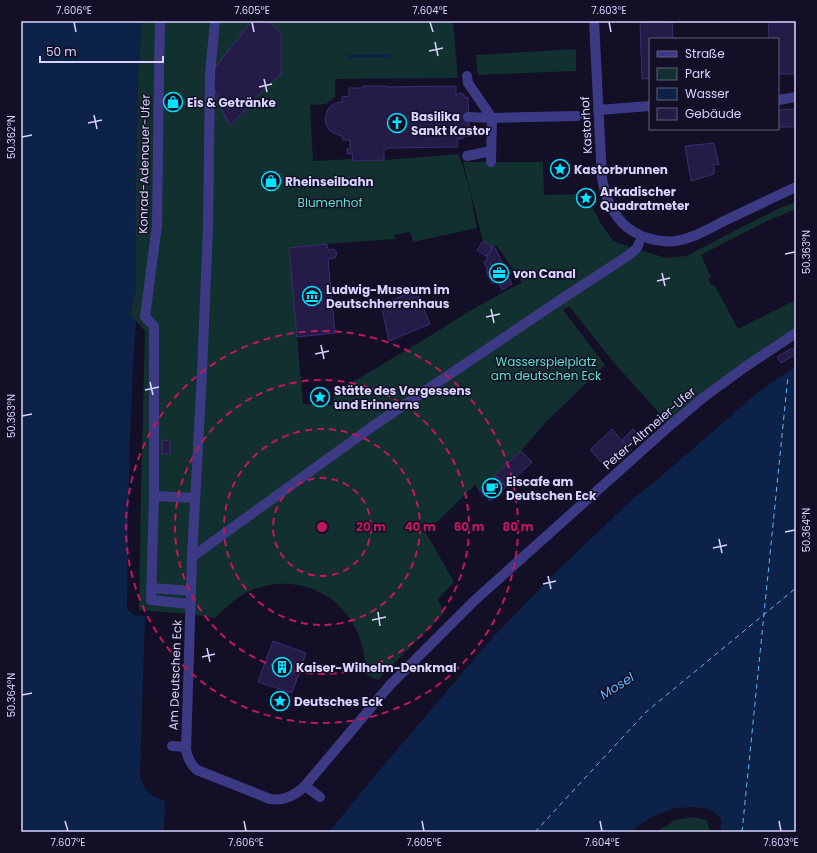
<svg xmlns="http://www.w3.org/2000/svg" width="817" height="853" viewBox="0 0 817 853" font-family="Poppins,sans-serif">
  <rect width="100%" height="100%" fill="#130f26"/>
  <g fill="#12302f">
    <path d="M141 21H453L458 78 335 79V97L326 104 310 105 313 161 353 159V161L384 160 459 154 470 191 477 228 413 242 410 232 394 235 395 239 327 244 289 248 303 404 332 405 334 393 425 339 473 309 513 287 522 283 497 246H492L483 241 463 162H543L544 195 585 194 600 222 613 241 630 247 666 258 686 256 746 225 782 207 796 202V209L765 222 701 255 711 277 708 279 711 285 714 284 738 329 796 300V328L738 368 667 422 615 364 569 306 563 310 605 365 545 423 521 451 479 490 475 485 426 533 454 582 438 599 444 613 378 680 366 675C365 662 364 648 359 636 342 591 291 571 248 592 235 598 225 609 215 618L190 614 139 610 141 490 145 331 130 315 136 288V247L135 225 138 74 140 48Z"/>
    <polygon points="576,49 576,71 478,75 476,55"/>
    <polygon points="692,817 707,820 710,832 655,832 676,820"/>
  </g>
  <g fill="#0c2248">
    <path d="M21 21H141L140 48 138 74 135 225 136 247V288L130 315 136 321C129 417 128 513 127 609L134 615 145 616 140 777C145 792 150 796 165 801L164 832H21Z"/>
    <polygon points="392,54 392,57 347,58 347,55"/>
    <polygon points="796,366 796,832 722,832 720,826 722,824 720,817 709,809 693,807 675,808 654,816 629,832 329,832 372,779 493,637 562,566 635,497 658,479 757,393"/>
  </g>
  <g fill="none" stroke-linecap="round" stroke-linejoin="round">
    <g stroke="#62b6ff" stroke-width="1" stroke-dasharray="5 4" stroke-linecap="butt">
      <polyline points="535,832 646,712 796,588"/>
      <polyline points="742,832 788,376"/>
    </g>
  </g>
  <g fill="#241b47" stroke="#3b2d73">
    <polygon points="252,21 269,21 281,34 281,74 263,90 230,126 219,104 210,74"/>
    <polygon points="640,21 672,21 673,39 650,39 650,78 642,79"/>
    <polygon points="768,21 796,21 796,74 778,74 778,39 769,39"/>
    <polygon points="363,86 386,86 386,87 456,86 456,96 459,93 462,93 464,95 465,98 468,97 469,128 470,136 464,136 463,138 460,139 457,138 458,147 388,148 388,149 384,149 384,160 353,161 352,153 348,154 347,149 350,149 350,140 343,140 342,136 336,134 330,131 326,124 325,118 328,109 332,105 336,103 342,102 342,97 349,96 349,88 363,88"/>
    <polygon points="796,109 796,127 779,127 778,110"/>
    <polygon points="714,143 719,165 714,164 714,174 691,181 685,146"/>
    <polygon points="483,241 492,246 492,249 489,255 487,254 486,256 477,250"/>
    <polygon points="327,244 328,250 334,249 337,253 335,258 328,259 335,333 297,337 289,248"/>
    <polygon points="492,246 496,249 512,284 502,290 498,281 492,283 486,271 488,270 484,262 487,260 487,256 486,256 487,254 489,255 492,249"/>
    <polygon points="416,290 430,324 389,341 381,305"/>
    <polygon points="792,348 796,354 781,363 777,357"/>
    <polygon points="612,429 626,446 605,466 590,450"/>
    <polygon points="633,429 638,434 627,445 622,440"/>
    <polygon points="162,440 170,441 170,454 162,454"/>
    <polygon points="521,451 532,462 506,487 495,475"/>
    <polygon points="495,475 506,487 490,501 479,490"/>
    <polygon points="273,641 306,653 292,693 258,682"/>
  </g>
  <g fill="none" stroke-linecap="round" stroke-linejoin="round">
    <g stroke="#3d3a85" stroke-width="10">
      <polyline points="160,21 159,74 157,225 145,317 154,326 154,496 151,600 190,604"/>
      <path d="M215 21 210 74 208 227 202 373 192 557 186 750C188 758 190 764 197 770L270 799C284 801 293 796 303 788L390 685 474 601 666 429 704 397 745 367 796 333"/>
      <polyline points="467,76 468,83 492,118 491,162"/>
      <polyline points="468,117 492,118 577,116"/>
      <polyline points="467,156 491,151"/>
      <polyline points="154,496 195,498"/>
      <polyline points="192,557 373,426 560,300 629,255 637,248 639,243"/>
      <polyline points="152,588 191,591"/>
      <polyline points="172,746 186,747"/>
      <polyline points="305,786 320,797"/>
    </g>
    <g stroke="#3d3a85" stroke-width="10">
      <polyline points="778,100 796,97"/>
      <polyline points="598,110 650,106"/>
    </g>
    <path stroke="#3d3a85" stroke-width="10" d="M594 21 602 179C608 210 622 233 655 240 661 241 669 242 676 241 693 238 709 229 724 221 748 210 772 198 796 187"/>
  </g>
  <path fill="none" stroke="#d9d4ff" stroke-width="1.5" d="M74 22 76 32M252 22 254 32M430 22 433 32M609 22 611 32M435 42 438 56M429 51 443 48M264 79 267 92M259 87 272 84M94 115 97 129M88 123 102 120M22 137 32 135M785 254 795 252M662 273 665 286M657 281 670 278M491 309 494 323M486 317 500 314M321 345 324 359M315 354 329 351M150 382 153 395M145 390 159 387M22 416 32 414M785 532 795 530M719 539 722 553M713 548 727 545M548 576 551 589M543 584 556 581M378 612 380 626M372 620 386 617M207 648 210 662M202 657 215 654M22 695 32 693M65 821 68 831M244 821 246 831M422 821 424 831M600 821 602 831M779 821 781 831"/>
  <g fill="none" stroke="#c2185b" stroke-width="2" stroke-dasharray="7 5">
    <circle cx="322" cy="527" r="49"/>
    <circle cx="322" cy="527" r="98"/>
    <circle cx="322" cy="527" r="147"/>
    <circle cx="322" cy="527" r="196"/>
  </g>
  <defs>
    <symbol id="shop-ring" viewBox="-11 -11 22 22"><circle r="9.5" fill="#130f26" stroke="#00e5ff" stroke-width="1.5"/><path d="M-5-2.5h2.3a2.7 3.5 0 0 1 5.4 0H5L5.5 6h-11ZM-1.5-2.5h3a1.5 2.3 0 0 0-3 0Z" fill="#00e5ff"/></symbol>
    <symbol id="church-ring" viewBox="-11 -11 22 22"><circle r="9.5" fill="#130f26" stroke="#00e5ff" stroke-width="1.5"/><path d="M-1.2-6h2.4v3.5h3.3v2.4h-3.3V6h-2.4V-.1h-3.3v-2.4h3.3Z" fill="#00e5ff"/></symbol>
    <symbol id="sight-ring" viewBox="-11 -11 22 22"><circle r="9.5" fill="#130f26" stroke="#00e5ff" stroke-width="1.5"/><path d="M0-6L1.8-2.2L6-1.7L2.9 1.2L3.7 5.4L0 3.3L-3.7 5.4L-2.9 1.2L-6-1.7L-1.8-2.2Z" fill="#00e5ff"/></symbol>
    <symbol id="office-ring" viewBox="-11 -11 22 22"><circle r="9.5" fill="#130f26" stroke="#00e5ff" stroke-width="1.5"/><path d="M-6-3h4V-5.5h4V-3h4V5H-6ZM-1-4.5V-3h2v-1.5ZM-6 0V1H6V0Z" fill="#00e5ff"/></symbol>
    <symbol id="museum-ring" viewBox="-11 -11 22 22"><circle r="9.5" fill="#130f26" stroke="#00e5ff" stroke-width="1.5"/><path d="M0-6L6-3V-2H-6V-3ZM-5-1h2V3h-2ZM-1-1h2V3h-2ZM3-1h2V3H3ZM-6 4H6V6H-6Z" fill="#00e5ff"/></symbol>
    <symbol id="cafe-ring" viewBox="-11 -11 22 22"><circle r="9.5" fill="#130f26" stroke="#00e5ff" stroke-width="1.5"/><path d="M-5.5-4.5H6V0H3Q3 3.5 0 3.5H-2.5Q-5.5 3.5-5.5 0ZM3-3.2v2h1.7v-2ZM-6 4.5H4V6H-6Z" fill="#00e5ff"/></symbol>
    <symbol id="building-ring" viewBox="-11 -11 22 22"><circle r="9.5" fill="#130f26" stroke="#00e5ff" stroke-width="1.5"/><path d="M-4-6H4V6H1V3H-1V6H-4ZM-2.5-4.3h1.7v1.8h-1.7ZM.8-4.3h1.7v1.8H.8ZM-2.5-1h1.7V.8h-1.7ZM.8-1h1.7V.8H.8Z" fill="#00e5ff"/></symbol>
  </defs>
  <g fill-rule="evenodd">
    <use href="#shop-ring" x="162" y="91" width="22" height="22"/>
    <use href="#church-ring" x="386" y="112" width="22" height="22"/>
    <use href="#sight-ring" x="549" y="158" width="22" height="22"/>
    <use href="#shop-ring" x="260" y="170" width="22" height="22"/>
    <use href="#sight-ring" x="575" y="187" width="22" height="22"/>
    <use href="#office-ring" x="488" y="262" width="22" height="22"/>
    <use href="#museum-ring" x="301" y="285" width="22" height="22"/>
    <use href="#sight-ring" x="309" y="386" width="22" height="22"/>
    <use href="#cafe-ring" x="481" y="477" width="22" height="22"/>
    <use href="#building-ring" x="271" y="656" width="22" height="22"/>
    <use href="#sight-ring" x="269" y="690" width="22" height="22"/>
  </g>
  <g text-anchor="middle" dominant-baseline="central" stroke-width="3" stroke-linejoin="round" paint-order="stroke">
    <g font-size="12" font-weight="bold" fill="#d9d4ff" stroke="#130f26" text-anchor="start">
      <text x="187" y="102">Eis &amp; Getränke</text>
      <text x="411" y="116">Basilika<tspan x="411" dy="14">Sankt Kastor</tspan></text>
      <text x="574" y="169">Kastorbrunnen</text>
      <text x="285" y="181">Rheinseilbahn</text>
      <text x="600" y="191">Arkadischer<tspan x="600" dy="14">Quadratmeter</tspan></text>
      <text x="513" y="273">von Canal</text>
      <text x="326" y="289">Ludwig-Museum im<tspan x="326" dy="14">Deutschherrenhaus</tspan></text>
      <text x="334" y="390">Stätte des Vergessens<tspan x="334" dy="14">und Erinnerns</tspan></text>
      <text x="506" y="481">Eiscafe am<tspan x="506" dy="14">Deutschen Eck</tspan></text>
      <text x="296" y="667">Kaiser-Wilhelm-Denkmal</text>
      <text x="294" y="701">Deutsches Eck</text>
    </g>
    <g font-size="12" fill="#d9d4ff" stroke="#130f26">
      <text transform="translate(586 125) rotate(-93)">Kastorhof</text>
      <text transform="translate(144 164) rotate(-89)">Konrad-Adenauer-Ufer</text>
      <text transform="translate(649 428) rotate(-41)">Peter-Altmeier-Ufer</text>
      <text transform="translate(175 675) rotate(-88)">Am Deutschen Eck</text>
    </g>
    <g font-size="12" fill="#5fe0c0" stroke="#130f26">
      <text x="330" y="202">Blumenhof</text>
      <text x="546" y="361">Wasserspielplatz<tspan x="546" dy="14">am deutschen Eck</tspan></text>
    </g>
    <g font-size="13" font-style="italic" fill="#62b6ff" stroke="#130f26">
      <text transform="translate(617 686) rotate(-32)">Mosel</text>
    </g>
  </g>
  <circle cx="322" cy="527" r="6" fill="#c2185b" stroke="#130f26" stroke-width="2"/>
  <g font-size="12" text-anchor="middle" font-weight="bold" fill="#c2185b" stroke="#130f26" stroke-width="3" stroke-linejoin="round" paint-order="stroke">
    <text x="371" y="531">20 m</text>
    <text x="420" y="531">40 m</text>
    <text x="469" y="531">60 m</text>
    <text x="518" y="531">80 m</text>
  </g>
  <rect width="817" height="853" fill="none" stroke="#130f26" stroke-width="44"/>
  <rect x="649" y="38" width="130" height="92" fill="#130f26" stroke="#625e7d"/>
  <rect x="657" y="51" width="20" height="6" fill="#3d3a85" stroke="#625e7d"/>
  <text x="685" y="58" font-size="12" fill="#d9d4ff">Straße</text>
  <rect x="657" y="68" width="20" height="12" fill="#12302f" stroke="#625e7d"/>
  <text x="685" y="78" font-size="12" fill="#d9d4ff">Park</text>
  <rect x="657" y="88" width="20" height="12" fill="#0c2248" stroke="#625e7d"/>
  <text x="685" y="98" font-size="12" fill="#d9d4ff">Wasser</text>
  <rect x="657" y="108" width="20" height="12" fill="#241b47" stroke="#625e7d"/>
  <text x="685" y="118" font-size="12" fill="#d9d4ff">Gebäude</text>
  <path d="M40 56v6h123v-6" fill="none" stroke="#d9d4ff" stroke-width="2"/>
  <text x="46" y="56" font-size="12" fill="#d9d4ff" stroke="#130f26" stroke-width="3" paint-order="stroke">50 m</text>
  <rect x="22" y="22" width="773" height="809" fill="none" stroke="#d9d4ff" stroke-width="1.5"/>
  <g font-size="10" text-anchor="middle" fill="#d9d4ff">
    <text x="74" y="14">7.606°E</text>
    <text x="252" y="14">7.605°E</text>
    <text x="430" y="14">7.604°E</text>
    <text x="609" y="14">7.603°E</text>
    <text transform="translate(11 137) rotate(-90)" y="4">50.362°N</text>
    <text transform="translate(806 252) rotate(-90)" y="4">50.363°N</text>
    <text transform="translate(11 416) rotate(-90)" y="4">50.363°N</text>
    <text transform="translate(806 530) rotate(-90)" y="4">50.364°N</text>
    <text transform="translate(11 695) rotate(-90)" y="4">50.364°N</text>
    <text x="68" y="846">7.607°E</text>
    <text x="246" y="846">7.606°E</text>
    <text x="424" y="846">7.605°E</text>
    <text x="602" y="846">7.604°E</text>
    <text x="781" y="846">7.603°E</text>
  </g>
</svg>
